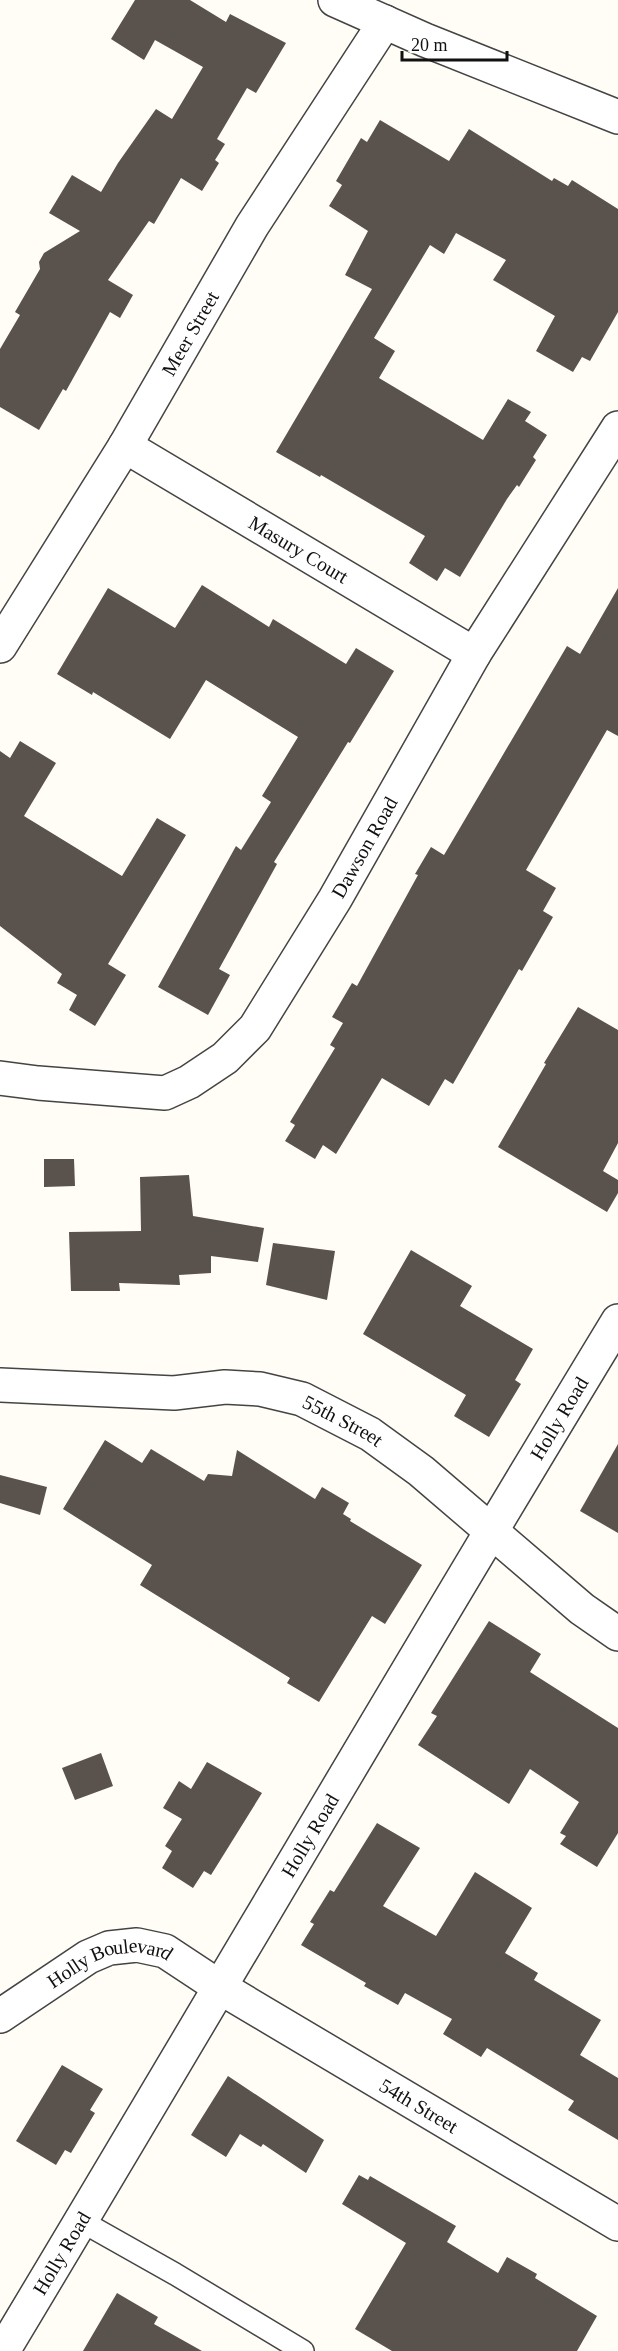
<svg xmlns="http://www.w3.org/2000/svg" width="618" height="2351" viewBox="0 0 618 2351" font-family="'Times New Roman',serif">
  <rect width="100%" height="100%" fill="#fffdf5"/>
  <g fill="#5a524d">
    <polygon points="135,0 190,0 226,22 230,14 286,43 256,93 247,88 217,139 225,144 215,160 219,163 202,191 181,178 154,224 149,221 108,280 133,295 120,318 110,312 66,391 63,389 39,430 0,407 0,349 20,315 15,312 40,269 39,262 44,253 80,231 49,213 72,175 101,192 118,163 156,109 172,119 203,67 155,40 144,60 111,39"/>
    <polygon points="380,120 449,161 469,129 552,181 554,178 568,186 572,180 618,209 618,312 590,361 582,357 573,372 536,351 555,316 493,280 506,260 456,233 444,254 430,245 374,338 395,351 379,378 483,440 508,399 531,412 525,421 547,435 533,457 536,460 519,487 517,485 507,499 460,577 445,568 437,581 409,563 425,536 321,475 320,477 276,452 372,289 345,275 368,231 329,206 342,185 336,181 361,138 367,142"/>
    <polygon points="202,585 269,627 273,619 346,664 356,648 394,671 350,743 348,742 274,862 277,864 219,969 230,975 208,1015 158,987 236,846 241,850 271,802 262,796 298,737 206,680 170,739 93,692 92,695 57,674 108,588 175,628"/>
    <polygon points="618,588 618,736 607,730 526,870 556,888 543,911 553,917 522,971 519,969 453,1084 445,1079 429,1106 382,1078 336,1154 323,1145 315,1159 285,1141 295,1125 290,1122 335,1048 330,1045 343,1023 332,1017 352,983 357,986 418,875 415,874 431,847 444,855 567,646 580,654"/>
    <polygon points="20,741 56,763 24,816 122,876 157,818 186,835 108,964 126,975 95,1026 69,1010 77,995 57,983 62,974 0,926 0,751 10,758"/>
    <polygon points="578,1007 618,1030 618,1143 603,1171 618,1180 618,1193 607,1212 498,1147 546,1064 544,1063"/>
    <polygon points="44,1159 74,1159 75,1186 44,1187"/>
    <polygon points="189,1175 193,1216 264,1228 258,1262 211,1256 211,1273 179,1275 180,1285 119,1283 120,1291 71,1291 69,1232 141,1231 140,1177"/>
    <polygon points="273,1243 335,1251 327,1300 266,1285"/>
    <polygon points="411,1250 472,1286 460,1306 533,1349 515,1380 521,1384 489,1437 454,1416 466,1395 363,1334"/>
    <polygon points="105,1440 142,1463 151,1449 204,1481 208,1474 232,1476 237,1450 315,1499 322,1487 349,1503 343,1514 351,1519 350,1521 422,1565 385,1624 372,1616 319,1702 287,1683 290,1678 140,1585 152,1565 63,1509"/>
    <polygon points="618,1444 618,1533 580,1511"/>
    <polygon points="0,1475 47,1487 40,1515 0,1503"/>
    <polygon points="489,1621 541,1654 530,1672 618,1728 618,1833 597,1867 560,1844 566,1836 560,1833 579,1802 530,1769 509,1804 418,1745 437,1716 431,1713"/>
    <polygon points="101,1753 113,1786 75,1800 62,1768"/>
    <polygon points="207,1762 262,1793 211,1875 204,1871 193,1888 162,1868 172,1851 165,1846 182,1819 163,1808 179,1781 191,1789"/>
    <polygon points="377,1823 420,1848 383,1906 436,1936 475,1872 532,1908 505,1953 538,1973 534,1980 601,2020 580,2055 618,2078 618,2140 568,2110 574,2101 487,2048 481,2057 443,2034 452,2019 405,1993 398,2005 364,1986 366,1983 301,1945 314,1924 310,1922 330,1890 334,1892"/>
    <polygon points="62,2065 103,2089 90,2110 95,2113 71,2153 65,2150 56,2165 16,2141"/>
    <polygon points="228,2076 324,2140 306,2173 263,2144 261,2147 240,2134 226,2157 191,2135"/>
    <polygon points="359,2175 368,2180 370,2176 456,2226 447,2242 498,2273 507,2257 537,2274 535,2278 597,2316 577,2351 392,2351 355,2329 406,2243 342,2204"/>
    <polygon points="117,2293 158,2317 154,2324 202,2351 83,2351"/>
  </g>
  <g fill="none" stroke-linecap="round" stroke-linejoin="round">
    <defs>
      <polyline id="service" points="81,2221 175,2274 303,2351"/>
      <g id="minor">
        <polyline points="335,0 425,40 618,117"/>
        <path id="s1" d="M125 446 474 654"/>
        <path id="s2" d="M0 646 125 446 252 226 385 22"/>
        <path id="s3" d="M0 1078 38 1083 165 1093 189 1082 225 1058 255 1028 335 899 474 654 618 428"/>
        <path id="s4" d="M0 1385 174 1393 225 1387 260 1389 302 1399 370 1434 421 1471 582 1609 618 1634"/>
        <path id="s5" d="M0 2016 88 1957 109 1948 137 1945 165 1951 221 1988 618 2224"/>
        <path id="s6" d="M3 2351C209 2008 410 1663 618 1321"/>
      </g>
    </defs>
    <use href="#service" stroke="#444" stroke-width="24"/>
    <use href="#minor" stroke="#444" stroke-width="36"/>
    <use href="#service" stroke="#fff" stroke-width="21"/>
    <use href="#minor" stroke="#fff" stroke-width="33"/>
  </g>
  <g text-anchor="middle" dominant-baseline="central" stroke-width="6" stroke-linejoin="round" paint-order="stroke">
    <g font-size="20" fill="#111" stroke="#fff">
      <text stroke="none"><textPath href="#s2" startOffset="366">Meer Street</textPath></text>
      <text stroke="none"><textPath href="#s1" startOffset="202">Masury Court</textPath></text>
      <text stroke="none"><textPath href="#s3" startOffset="489">Dawson Road</textPath></text>
      <text stroke="none"><textPath href="#s6" startOffset="1086">Holly Road</textPath></text>
      <text stroke="none"><textPath href="#s4" startOffset="350">55th Street</textPath></text>
      <text stroke="none"><textPath href="#s6" startOffset="600">Holly Road</textPath></text>
      <text stroke="none"><textPath href="#s5" startOffset="126">Holly Boulevard</textPath></text>
      <text stroke="none"><textPath href="#s5" startOffset="483">54th Street</textPath></text>
      <text stroke="none"><textPath href="#s6" startOffset="114">Holly Road</textPath></text>
    </g>
  </g>
  <path d="M402 51v9h105v-9" fill="none" stroke="#111111" stroke-width="3"/>
  <text x="411" y="51" font-size="18" fill="#111111" stroke="#ffffff" stroke-width="4.5" paint-order="stroke">20 m</text>
</svg>
